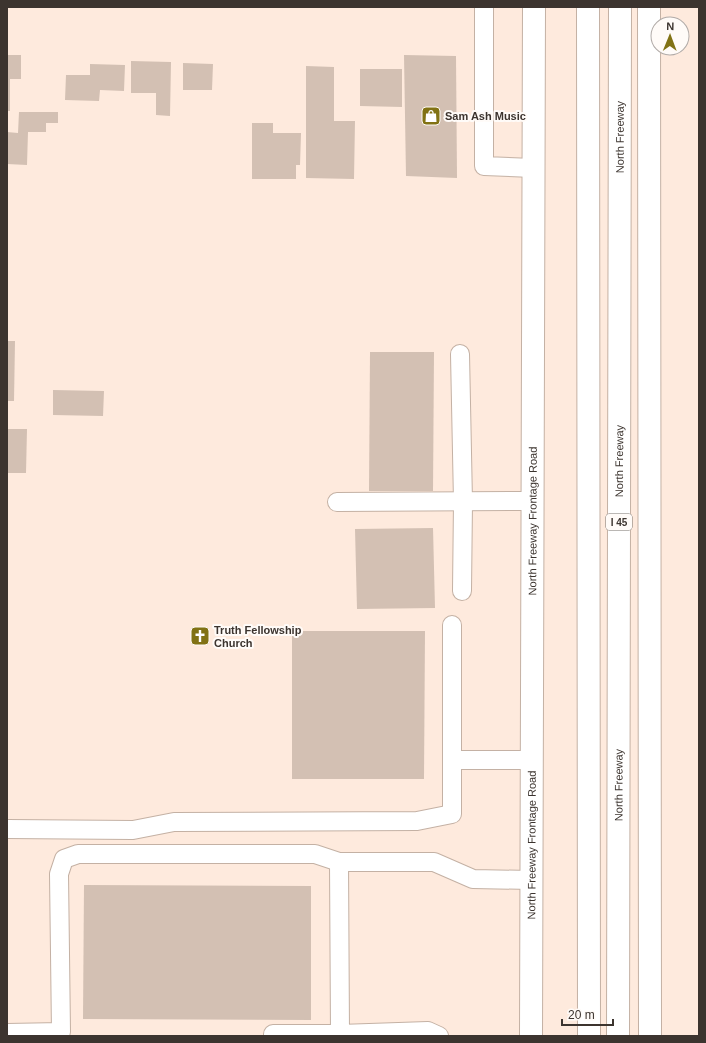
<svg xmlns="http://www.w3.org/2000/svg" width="706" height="1043" viewBox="0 0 706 1043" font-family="Arial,sans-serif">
  <rect width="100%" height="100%" fill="#feeadd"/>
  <g fill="#d3c0b3">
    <polygon points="7,55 21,55 21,79 10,79 10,111 7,111"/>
    <polygon points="404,55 456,56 457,178 406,176"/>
    <polygon points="131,61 171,62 170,116 156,115 156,93 131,93"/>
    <polygon points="183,63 213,64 212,90 183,90"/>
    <polygon points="90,64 125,65 124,91 100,90 99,101 65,100 66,75 90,75"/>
    <polygon points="306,66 334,67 334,121 355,121 354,179 306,178"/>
    <polygon points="360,69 402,69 402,107 360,106"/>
    <polygon points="19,112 58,112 58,123 46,123 46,132 28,132 27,165 7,164 7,132 18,133"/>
    <polygon points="252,123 273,123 273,133 301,133 300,165 296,165 296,179 252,179"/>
    <polygon points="7,341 15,341 14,401 7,401"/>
    <polygon points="370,352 434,352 433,491 369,491"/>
    <polygon points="53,390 104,391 103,416 53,415"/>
    <polygon points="7,429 27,429 26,473 7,473"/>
    <polygon points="433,528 435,608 357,609 355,529"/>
    <polygon points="292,631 425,631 424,779 292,779"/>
    <polygon points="84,885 311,886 311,1020 83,1019"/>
  </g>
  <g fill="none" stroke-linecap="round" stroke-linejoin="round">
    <defs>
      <g id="minor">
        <polyline points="484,7 484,166 533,168"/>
        <polyline points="460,354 463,502 462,591"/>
        <polyline points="337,502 532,501"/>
        <polyline points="452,760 531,760"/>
        <polyline points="7,829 133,830 174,822 417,821 452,814 452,625"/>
        <polyline points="339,862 340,1034 428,1031 439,1036"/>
        <polyline points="7,1033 61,1032 59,874 64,859 78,854 315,854 339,862 434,862 473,879 531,880"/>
        <polyline points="273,1036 273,1034 340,1034"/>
      </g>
      <g id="major">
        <path id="s1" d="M531 1036 534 7"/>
      </g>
      <g id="highway">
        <polyline points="588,7 589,1036"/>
        <polyline points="649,7 650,1036"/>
        <path id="s2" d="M618 1036 620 7"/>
      </g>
    </defs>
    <use href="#minor" stroke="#c4b1a4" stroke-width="20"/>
    <use href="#major" stroke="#c4b1a4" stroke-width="24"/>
    <use href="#highway" stroke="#c4b1a4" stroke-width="24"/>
    <use href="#minor" stroke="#fff" stroke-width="18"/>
    <use href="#major" stroke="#fff" stroke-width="22"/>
    <use href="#highway" stroke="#fff" stroke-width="22"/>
  </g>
  <defs>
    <symbol id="shop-square" viewBox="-11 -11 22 22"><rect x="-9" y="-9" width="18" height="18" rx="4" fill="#817214" stroke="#fffbf8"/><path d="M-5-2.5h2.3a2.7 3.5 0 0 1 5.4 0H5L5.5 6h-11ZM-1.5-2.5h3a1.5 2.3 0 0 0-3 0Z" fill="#fff"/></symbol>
    <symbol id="church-square" viewBox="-11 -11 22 22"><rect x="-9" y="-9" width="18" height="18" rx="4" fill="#817214" stroke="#fffbf8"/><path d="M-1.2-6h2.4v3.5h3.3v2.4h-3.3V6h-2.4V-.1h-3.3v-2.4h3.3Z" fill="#fff"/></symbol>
  </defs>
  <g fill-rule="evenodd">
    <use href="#shop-square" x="420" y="105" width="22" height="22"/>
    <use href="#church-square" x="189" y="625" width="22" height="22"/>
  </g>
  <g text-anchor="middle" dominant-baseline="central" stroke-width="4" stroke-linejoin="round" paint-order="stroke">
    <rect fill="#fffbf8" stroke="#76706b" stroke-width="1" x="606" y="514" width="26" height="16" rx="3"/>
    <g font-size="10" font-weight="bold" fill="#3c342f">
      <text x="619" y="522">I 45</text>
    </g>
    <g font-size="11" font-weight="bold" fill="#3c342f" stroke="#fffbf8" text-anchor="start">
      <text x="445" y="116">Sam Ash Music</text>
      <text x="214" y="630">Truth Fellowship<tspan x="214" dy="13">Church</tspan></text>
    </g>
    <g font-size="11" fill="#3c342f" stroke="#fffbf8">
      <text stroke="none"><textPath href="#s2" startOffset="899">North Freeway</textPath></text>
      <text stroke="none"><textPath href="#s2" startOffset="575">North Freeway</textPath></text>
      <text stroke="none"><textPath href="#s1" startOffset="515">North Freeway Frontage Road</textPath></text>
      <text stroke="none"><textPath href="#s2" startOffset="251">North Freeway</textPath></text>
      <text stroke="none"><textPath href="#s1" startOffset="191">North Freeway Frontage Road</textPath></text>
    </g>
  </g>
  <rect width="706" height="1043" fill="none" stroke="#3c342f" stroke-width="16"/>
  <g transform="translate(670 36) rotate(1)"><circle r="19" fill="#fffbf8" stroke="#b1aba8"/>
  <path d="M0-3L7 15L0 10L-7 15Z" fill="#817214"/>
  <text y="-6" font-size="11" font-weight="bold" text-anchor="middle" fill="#3c342f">N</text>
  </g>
  <path d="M562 1019v6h51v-6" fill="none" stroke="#3c342f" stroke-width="2"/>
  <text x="568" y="1019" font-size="12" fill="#3c342f" stroke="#fffbf8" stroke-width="3" paint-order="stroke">20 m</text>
</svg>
